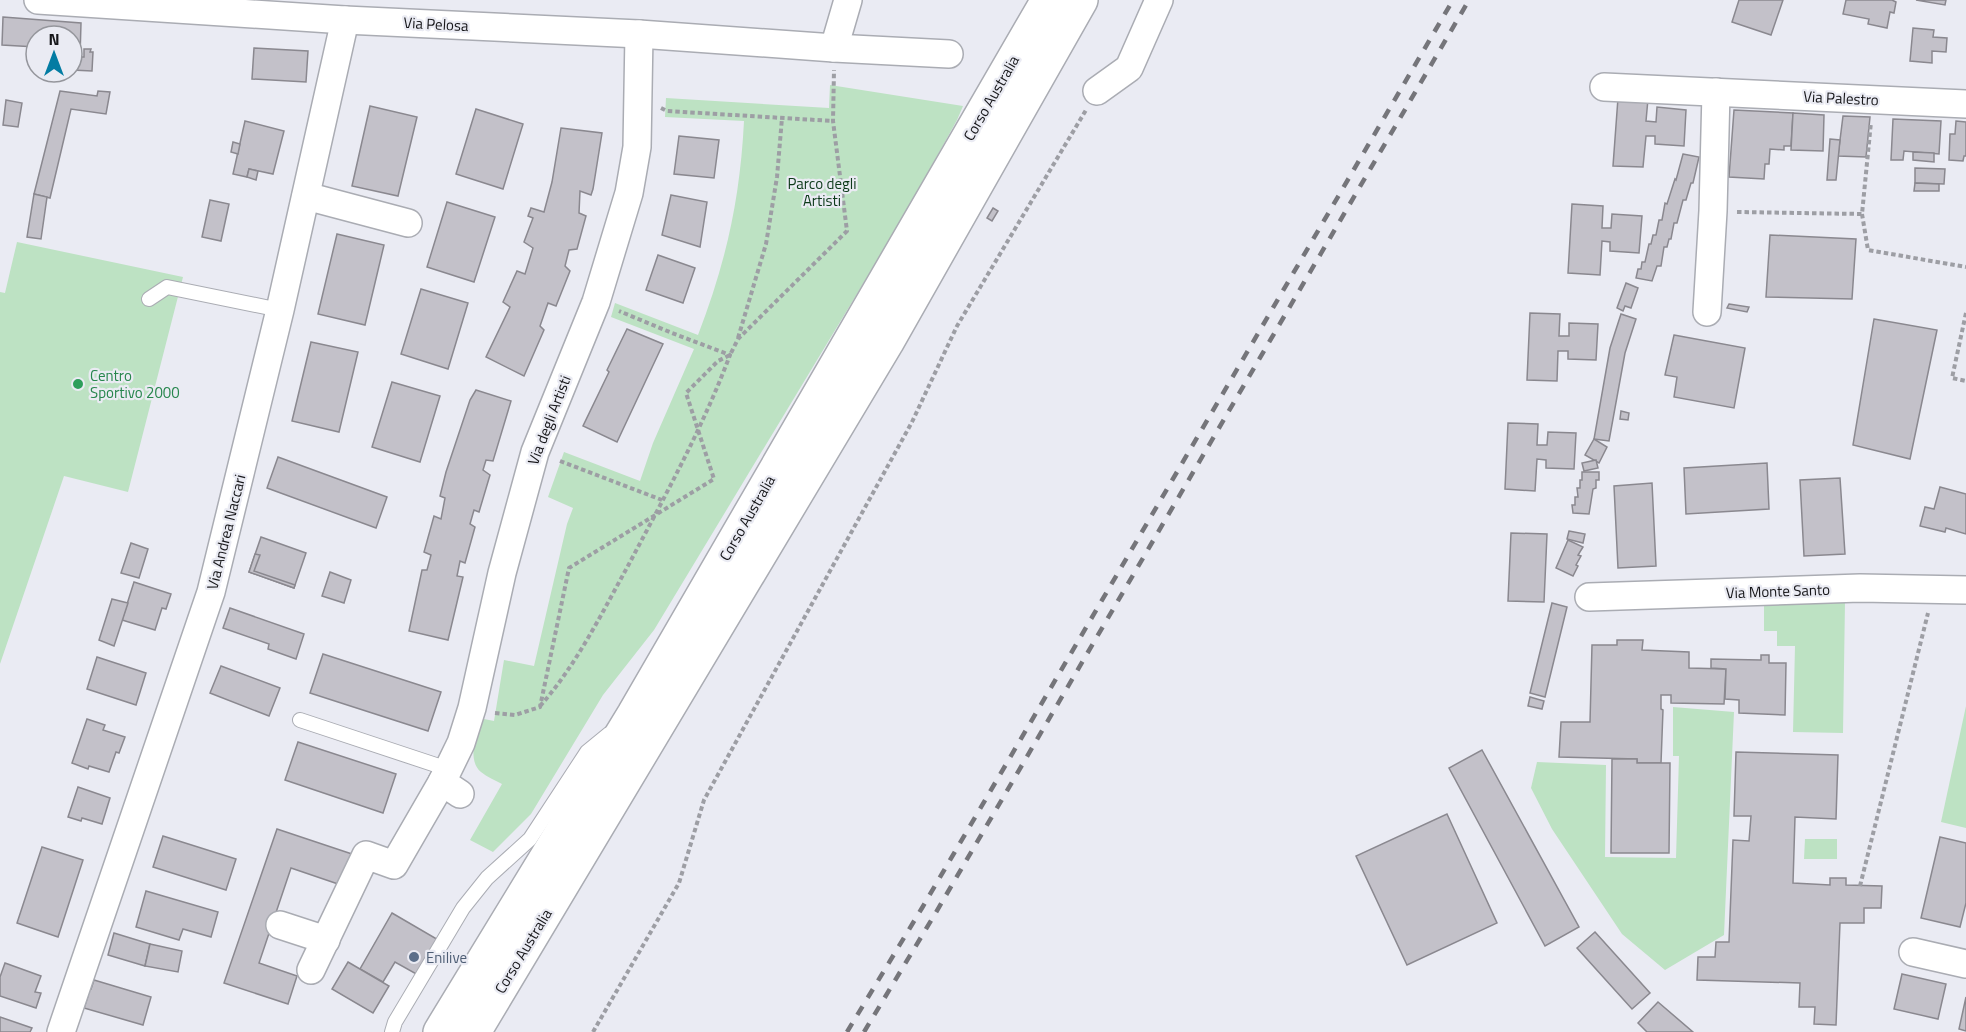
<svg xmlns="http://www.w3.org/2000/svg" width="1966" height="1032" viewBox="0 0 1966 1032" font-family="'Titillium Web',sans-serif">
  <rect width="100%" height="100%" fill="#eaebf3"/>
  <g fill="#bde2c3">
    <path d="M830 85 963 106 957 120 904 216 654 630 603 695 531 814 493 852 470 840 502 784C495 780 487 777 481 772 467 761 476 733 479 718L494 721 504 660 534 666 567 524 573 508 548 497 564 452 640 481 653 443 694 349 611 317 615 303 698 335C726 262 740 200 744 121L665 117 666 98 829 108Z"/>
    <polygon points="17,242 183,277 128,492 64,476 0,664 0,292 5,293"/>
    <polygon points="1845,602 1843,733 1793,732 1795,646 1777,646 1777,631 1764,631 1764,603"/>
    <polygon points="1966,706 1966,828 1941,822"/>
    <polygon points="1673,707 1734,712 1724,935 1665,970 1622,934 1552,829 1531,788 1537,762 1606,765 1605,857 1676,858 1679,756 1673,756"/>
    <polygon points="1805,839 1837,839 1837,859 1804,859"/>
  </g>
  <g fill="#c3c1c9" stroke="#8a888f" stroke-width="1.5">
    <polygon points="1739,0 1783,0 1771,35 1732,22"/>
    <polygon points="1846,0 1892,0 1896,2 1894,13 1890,12 1887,28 1868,24 1869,19 1843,14"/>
    <polygon points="1916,0 1946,0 1945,5"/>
    <polygon points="3,17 81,23 80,57 72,57 72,36 36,36 36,47 2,45"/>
    <polygon points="1913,28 1934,30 1933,37 1947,38 1946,52 1932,51 1932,63 1910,61"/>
    <polygon points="254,48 308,51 306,82 252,79"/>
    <polygon points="84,49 91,49 90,52 93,52 92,71 72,70 72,57 84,57"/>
    <polygon points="60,91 97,96 98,91 110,92 106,114 71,109 50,198 34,194"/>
    <polygon points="1618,98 1648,99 1646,121 1656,122 1657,107 1686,110 1684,146 1655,144 1655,136 1646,136 1643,167 1613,166"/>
    <polygon points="6,100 22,103 18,127 3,125"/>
    <polygon points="370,106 417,117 398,196 352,186"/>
    <polygon points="476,109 523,124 503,189 456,174"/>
    <polygon points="1734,110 1793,113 1791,146 1784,146 1784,150 1770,149 1769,164 1765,164 1764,179 1729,177"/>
    <polygon points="1793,113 1824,115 1823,151 1791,150"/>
    <polygon points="1843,116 1870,117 1866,157 1838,156"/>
    <polygon points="1893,119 1941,121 1939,154 1904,151 1903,160 1891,160"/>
    <polygon points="245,121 284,131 273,174 249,169 247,177 233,174"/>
    <polygon points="1956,121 1966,122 1966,156 1964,156 1963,161 1949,160 1950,134 1955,134"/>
    <polygon points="561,128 602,133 593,189 591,195 580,191 579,213 586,216 577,249 569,250 565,266 570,271 556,306 548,303 540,326 544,330 524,376 486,357 510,307 503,302 517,271 525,274 533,248 524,242 533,218 528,216 531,208 544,212 552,182"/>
    <polygon points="679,136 719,140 714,178 674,174"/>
    <polygon points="1830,139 1840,140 1836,180 1827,180"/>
    <polygon points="233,142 240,144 238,154 231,152"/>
    <polygon points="1913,152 1934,153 1934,162 1913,160"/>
    <polygon points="1683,154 1699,157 1693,183 1691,183 1686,200 1683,200 1677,223 1674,223 1671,239 1669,239 1667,247 1664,247 1661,266 1657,266 1652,281 1636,278 1638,269 1641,269 1642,262 1645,262 1649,244 1651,244 1653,235 1656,235 1659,220 1662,220 1665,203 1667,204 1675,179 1676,180"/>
    <polygon points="1915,168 1945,169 1944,184 1915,183"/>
    <polygon points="249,169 258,171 256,180 247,177"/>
    <polygon points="1915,183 1939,184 1939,191 1914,191"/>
    <polygon points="34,194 47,197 41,239 27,237"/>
    <polygon points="671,195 707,202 700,247 662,235"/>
    <polygon points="210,200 229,204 221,241 202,237"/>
    <polygon points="447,202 495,217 474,282 427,267"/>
    <polygon points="1572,204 1603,206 1602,228 1611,228 1612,214 1642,216 1639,253 1610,251 1610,242 1602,241 1600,275 1568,273"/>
    <polygon points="993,208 998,211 992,221 987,218"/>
    <polygon points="337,234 384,245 365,325 318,314"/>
    <polygon points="1770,235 1856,239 1852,299 1766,297"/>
    <polygon points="658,255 695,268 683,303 646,290"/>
    <polygon points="1626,283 1638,288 1631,308 1625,306 1623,311 1617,308"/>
    <polygon points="421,289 468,303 448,369 401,354"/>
    <polygon points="1729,304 1749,307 1747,312 1727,308"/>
    <polygon points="1530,313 1560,314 1559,336 1569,336 1569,323 1598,324 1596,360 1568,359 1568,351 1558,351 1557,381 1527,380"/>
    <polygon points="1621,314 1636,319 1625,353 1609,441 1594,439 1610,348"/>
    <polygon points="1874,319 1937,330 1910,459 1853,445"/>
    <polygon points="627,329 663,344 617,442 583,426 609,372 607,370"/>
    <polygon points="1674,335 1745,348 1734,408 1674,397 1677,377 1665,375"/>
    <polygon points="311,342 358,352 339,432 292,421"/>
    <polygon points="392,382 440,396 420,462 372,447"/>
    <polygon points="476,390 511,401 493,461 486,460 483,470 490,475 479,512 474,510 470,524 475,527 465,563 460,561 457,576 463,577 448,640 409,631 422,570 427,570 431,555 424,552 434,516 441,519 445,498 440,496 446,472 470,400"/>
    <polygon points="1621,411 1629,413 1628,420 1620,419"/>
    <polygon points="1508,423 1538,424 1537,445 1547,445 1548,432 1576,433 1574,469 1546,468 1546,460 1537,459 1535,491 1505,489"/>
    <polygon points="1594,439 1607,447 1599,463 1585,455"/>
    <polygon points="278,457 387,497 376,528 267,488"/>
    <polygon points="1596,460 1598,468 1584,471 1582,463"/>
    <polygon points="1767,463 1769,509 1686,514 1684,468"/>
    <polygon points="1582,472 1599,472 1599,480 1596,480 1596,488 1593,489 1589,514 1573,513 1572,505 1575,505 1575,497 1578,497 1577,488 1580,488 1580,480 1582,480"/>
    <polygon points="1840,478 1845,554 1804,556 1800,480"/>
    <polygon points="1652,483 1656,566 1618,568 1614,486"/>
    <polygon points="1940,487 1966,494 1966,534 1946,528 1945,532 1920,526 1925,507 1934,509"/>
    <polygon points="1569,531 1585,534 1583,543 1567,539"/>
    <polygon points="1511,533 1547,534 1544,602 1508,601"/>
    <polygon points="261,537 306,553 294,588 249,572"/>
    <polygon points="1568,540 1583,547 1578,555 1581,556 1576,565 1578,566 1573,576 1556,568"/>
    <polygon points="131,543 148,549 139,578 121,573"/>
    <polygon points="255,554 260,555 254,571 295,585 294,588 249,572"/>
    <polygon points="330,572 351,580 344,603 322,596"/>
    <polygon points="134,582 171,594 166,609 162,608 155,630 122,620"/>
    <polygon points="112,599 128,603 114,646 99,640"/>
    <polygon points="1552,603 1567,607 1545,697 1530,693"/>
    <polygon points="230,608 304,634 296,659 268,649 269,644 223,628"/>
    <polygon points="1617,640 1643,640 1642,650 1689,652 1689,668 1726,669 1724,704 1671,703 1671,695 1661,695 1661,709 1663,710 1661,763 1637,763 1637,759 1559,757 1561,722 1590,722 1592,645 1617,645"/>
    <polygon points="323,654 441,692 428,731 310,693"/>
    <polygon points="1761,655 1769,655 1769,663 1786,663 1785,715 1739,713 1739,700 1725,699 1726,669 1711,668 1711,659 1761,660"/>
    <polygon points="97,657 146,673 136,705 87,689"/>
    <polygon points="221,666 280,688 269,716 210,693"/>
    <polygon points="1530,697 1544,701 1542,709 1528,706"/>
    <polygon points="87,719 105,725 103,730 125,737 119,753 116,752 109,772 89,766 88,769 72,763"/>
    <polygon points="298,742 396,774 383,813 285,780"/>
    <polygon points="1482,750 1579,927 1545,946 1449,768"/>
    <polygon points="1736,752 1838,755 1836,819 1795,817 1793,883 1830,885 1830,878 1846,878 1846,885 1882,886 1881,908 1864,908 1864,923 1840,923 1836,1025 1814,1024 1815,1007 1799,1007 1800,983 1697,980 1698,957 1715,957 1716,942 1729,942 1733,840 1749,841 1751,816 1734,816"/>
    <polygon points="1612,759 1637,759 1637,763 1670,763 1669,853 1611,853"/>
    <polygon points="78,787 110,798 102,824 82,818 81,821 68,817"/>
    <polygon points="1447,814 1497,923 1407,965 1356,856"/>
    <polygon points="277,829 352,854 341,885 291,868 259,963 297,976 288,1004 224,983"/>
    <polygon points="163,836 236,859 226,890 153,867"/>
    <polygon points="1940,837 1966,843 1966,903 1960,927 1921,918"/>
    <polygon points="42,847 83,860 58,937 17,923"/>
    <polygon points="146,891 218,912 211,937 183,929 179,940 136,927"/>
    <polygon points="392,913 447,945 427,980 395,962 383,982 360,969"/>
    <polygon points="1595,932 1650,993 1632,1009 1577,948"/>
    <polygon points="114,933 150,944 145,966 108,955"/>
    <polygon points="150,944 182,951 178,972 145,966"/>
    <polygon points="348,962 389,986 373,1013 332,989"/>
    <polygon points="5,963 41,976 35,992 41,993 36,1008 0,996 0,977"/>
    <polygon points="1902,974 1946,984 1938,1019 1894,1009"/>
    <polygon points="94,980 151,997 143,1025 84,1008 88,996 86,987 91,989"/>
    <polygon points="1966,997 1966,1031 1959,1029"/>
    <polygon points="1658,1002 1693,1032 1647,1032 1638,1023"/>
    <polygon points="0,1017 32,1028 30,1032 0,1032"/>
  </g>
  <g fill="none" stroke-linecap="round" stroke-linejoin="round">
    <defs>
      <g id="lane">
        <polyline points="149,299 167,287 280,310"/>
        <polyline points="300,720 448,769"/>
        <polyline points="392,1032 395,1022 463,908 487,878 530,839 587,752 609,734"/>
      </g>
      <g id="street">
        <polyline points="38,0 345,20 639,34 834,48 949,54"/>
        <polyline points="834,48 848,0"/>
        <polyline points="1604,87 1966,104"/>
        <polyline points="1097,91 1129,68 1159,0"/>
        <polyline points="306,196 408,223"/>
        <polyline points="1707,312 1713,211 1716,92"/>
        <polyline points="1589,597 1860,588 1966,590"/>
        <polyline points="460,794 442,782 461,743 472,708 502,573 535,452 596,302 629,193 637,147 639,34"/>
        <polyline points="280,925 326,940"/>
        <polyline points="1913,952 1966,964"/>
        <polyline points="311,970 366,855 394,865 442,782"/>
        <polyline points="61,1032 211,592 280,310 345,20"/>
      </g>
      <g id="highway">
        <polyline points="440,1032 634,714 1048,0"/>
        <polyline points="474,1032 887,342 1081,0"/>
      </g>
    </defs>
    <use href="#lane" stroke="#aaacb3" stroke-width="16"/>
    <use href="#street" stroke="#aaacb3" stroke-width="30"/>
    <use href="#highway" stroke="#aaacb3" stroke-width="36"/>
    <g stroke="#9d9ea4" stroke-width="4" stroke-dasharray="4.5 3" stroke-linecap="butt">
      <polyline points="661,108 667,111 833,121"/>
      <polyline points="1737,212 1862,214 1871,122"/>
      <polyline points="1862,214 1868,250 1966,267"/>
      <polyline points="1966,313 1952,378 1966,381"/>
      <polyline points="738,338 766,244 777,177 782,118"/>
      <polyline points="560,461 662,500"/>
      <path d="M540 706C576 666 603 611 629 564 665 496 703 427 730 355L672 333 619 311"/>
      <polyline points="495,713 515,715 540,707 569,568 714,479 686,393 718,361 730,355 738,339 847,231 833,121 834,70"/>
      <polyline points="1860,886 1928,613"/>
      <polyline points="593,1032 679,883 704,800 912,422 957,326 1086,110"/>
    </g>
    <use href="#lane" stroke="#fff" stroke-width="14"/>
    <use href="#street" stroke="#fff" stroke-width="27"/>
    <use href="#highway" stroke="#fff" stroke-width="33"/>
    <g stroke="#75757a" stroke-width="4.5" stroke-dasharray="10 10" stroke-linecap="butt">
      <polyline points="847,1032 922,908 1453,0"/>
      <polyline points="864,1032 935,914 1469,0"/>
    </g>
  </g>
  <circle fill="#2e9e5b" stroke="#eaebf3" stroke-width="2" cx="78" cy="384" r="6"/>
  <circle fill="#5c6f8a" stroke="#eaebf3" stroke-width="2" cx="414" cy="957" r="6"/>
  <g text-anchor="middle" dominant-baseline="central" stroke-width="4.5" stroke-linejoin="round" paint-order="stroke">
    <g font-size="15" fill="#161619" stroke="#eaebf3">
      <text transform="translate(436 24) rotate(3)">Via Pelosa</text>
      <text transform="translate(991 98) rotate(-60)">Corso Australia</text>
      <text transform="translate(1841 98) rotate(3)">Via Palestro</text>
      <text transform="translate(549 420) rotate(-69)">Via degli Artisti</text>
      <text transform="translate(747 518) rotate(-60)">Corso Australia</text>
      <text transform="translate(226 532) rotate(-76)">Via Andrea Naccari</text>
      <text transform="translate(1778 591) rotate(-2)">Via Monte Santo</text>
      <text transform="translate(523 951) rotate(-59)">Corso Australia</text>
    </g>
    <g font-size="15" fill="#0d3a1a" stroke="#eaebf3">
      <text x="822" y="183">Parco degli<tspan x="822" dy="17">Artisti</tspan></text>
    </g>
    <g font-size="15" fill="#27864d" stroke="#eaebf3" text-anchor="start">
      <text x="90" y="375">Centro<tspan x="90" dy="17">Sportivo 2000</tspan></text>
    </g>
    <g font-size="15" fill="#4e5e75" stroke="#eaebf3" text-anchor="start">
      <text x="426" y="957">Enilive</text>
    </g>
  </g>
  <g transform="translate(54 54)"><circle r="28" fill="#eaebf3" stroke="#95969c" stroke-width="1.5"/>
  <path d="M0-4.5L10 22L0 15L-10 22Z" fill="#037ca3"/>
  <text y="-9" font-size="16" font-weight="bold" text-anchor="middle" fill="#161619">N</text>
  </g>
</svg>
